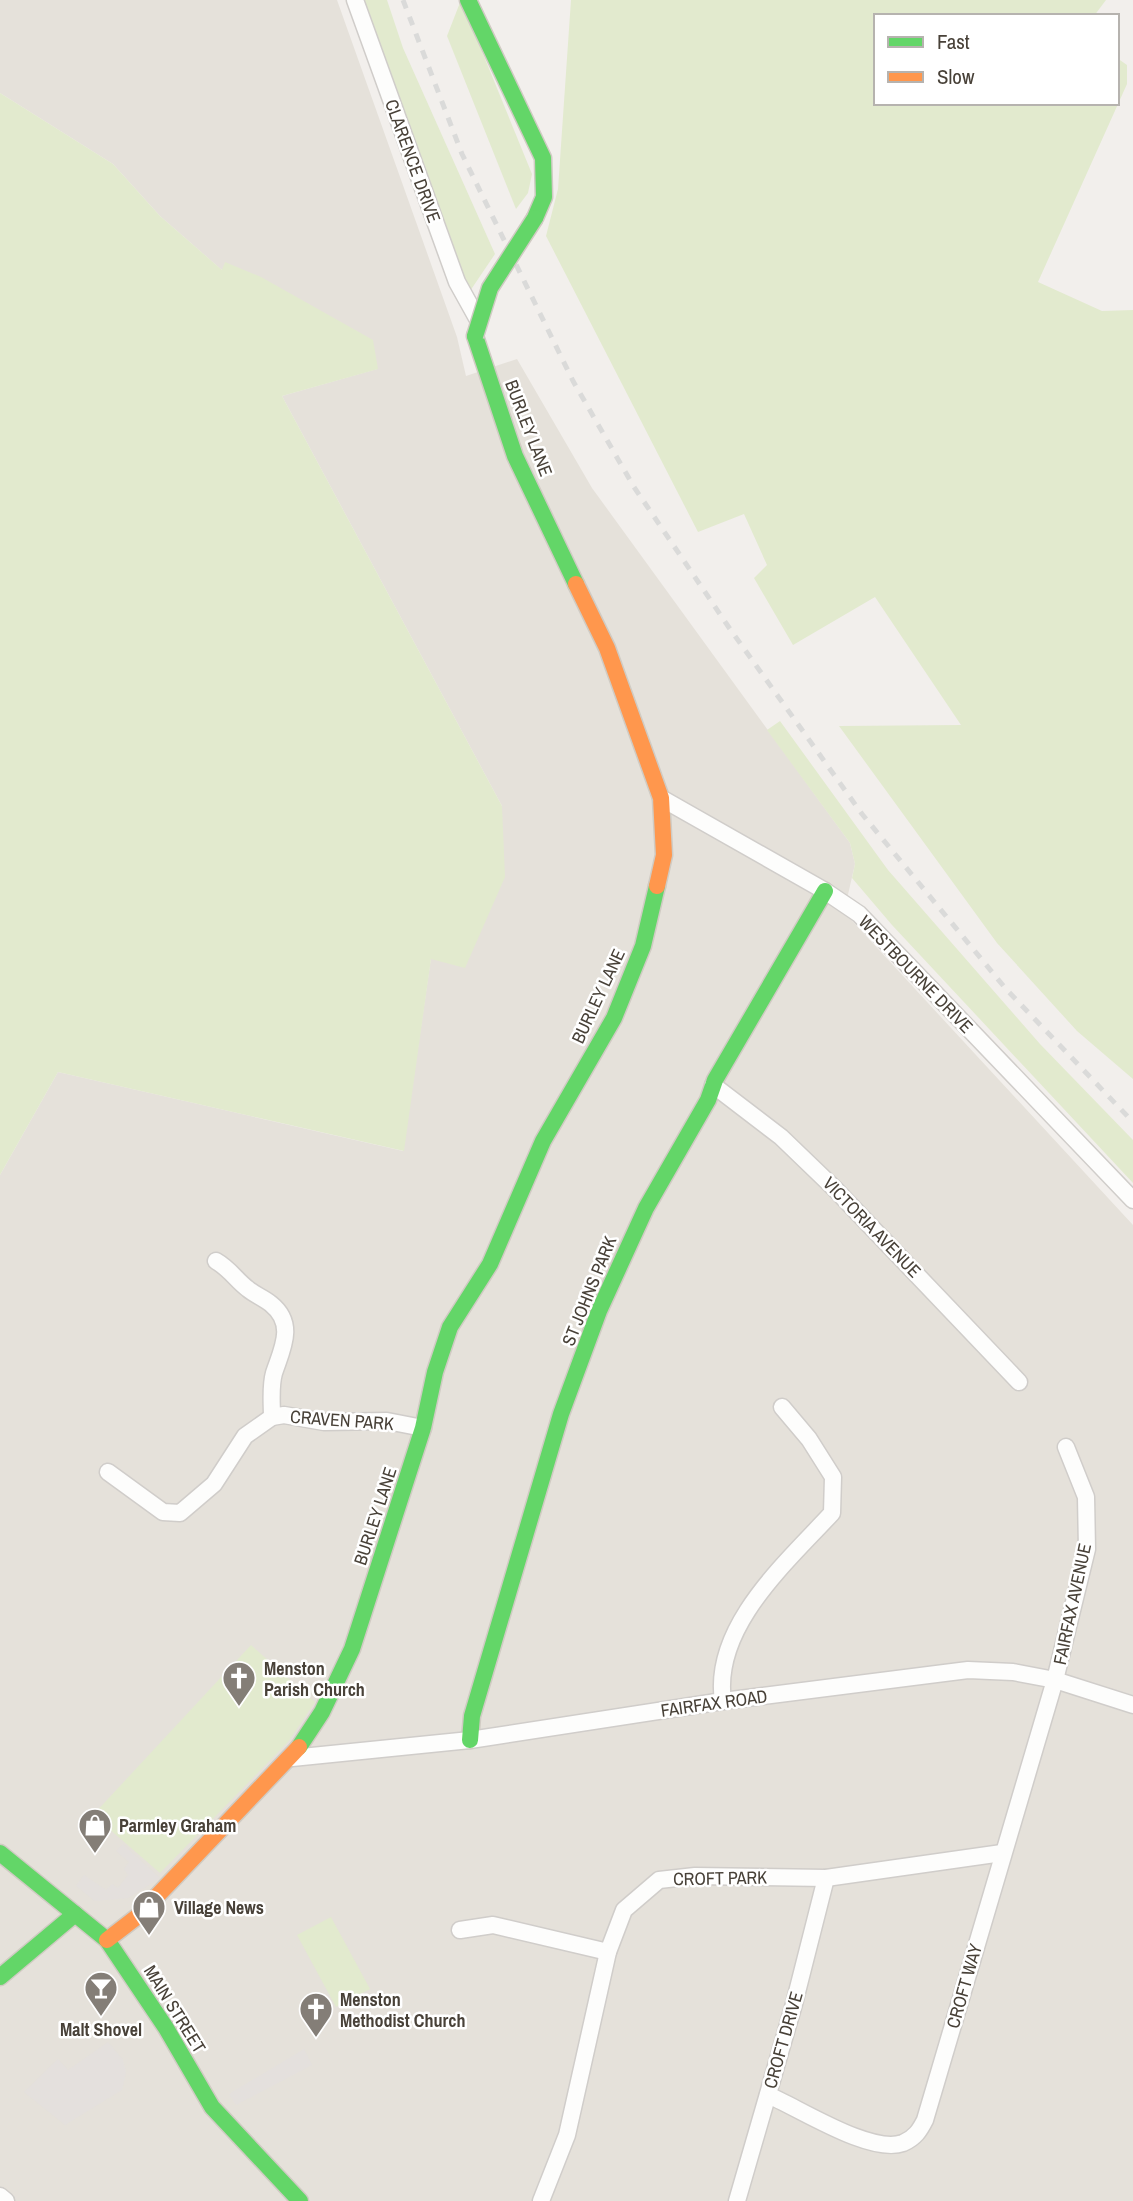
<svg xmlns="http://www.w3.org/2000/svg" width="1133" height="2201" viewBox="0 0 1133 2201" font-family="'Archivo Narrow',sans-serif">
  <rect width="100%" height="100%" fill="#f2efec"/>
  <polygon fill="#e5e1da" points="0,0 337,0 457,337 466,376 517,359 592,488 850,843 855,864 844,912 1133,1225 1133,2201 0,2201 0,1175 58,1072 403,1151 431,958 502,806 282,396 377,369 225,263 223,271 160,216 113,164 0,93"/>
  <g fill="#e2eace">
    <polygon points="362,0 387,0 403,48 495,254 470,291 459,273"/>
    <polygon points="461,0 532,174 528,193 516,209 447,36"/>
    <polygon points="571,0 1106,0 1094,16 876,16 876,103 1117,103 1117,58 1127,65 1127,84 1038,282 1102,311 1133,310 1133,1079 1077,1031 997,943 839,726 961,725 875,597 793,645 754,578 767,565 744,514 698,532 546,236 558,189"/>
    <polygon points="0,93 113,164 160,216 222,270 225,262 261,277 373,340 378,369 282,396 502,806 505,877 465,968 431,959 404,1151 58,1072 0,1175"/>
    <polygon points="780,721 888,870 1040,1044 1133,1140 1133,1183 892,925 852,878 855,864 850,843 767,730"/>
    <polygon points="251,1645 315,1702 288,1742 160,1873 93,1815"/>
    <polygon points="331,1917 370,1989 336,2007 297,1935"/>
  </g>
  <g fill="#e4e0dd">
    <polygon points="123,1844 160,1878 128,1898 95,1901 76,1886 84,1875 106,1890 112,1884 118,1888 128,1875 124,1869 129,1862 116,1851"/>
    <polygon points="108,2042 123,2060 126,2072 122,2090 65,2125 24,2092 58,2059 68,2070"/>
    <polygon points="304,2049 312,2065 236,2105 229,2094"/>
  </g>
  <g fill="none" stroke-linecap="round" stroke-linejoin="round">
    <defs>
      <g id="street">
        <polyline points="355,0 457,282 477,318"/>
        <polyline points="661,798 825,891 859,914 1133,1200"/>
        <polyline points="713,1085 781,1137 835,1189 1019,1382"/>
        <path d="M216 1261C230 1269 236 1280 248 1289 255 1295 264 1298 271 1304 296 1324 282 1349 274 1373 270 1387 272 1403 272 1417"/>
        <polyline points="108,1472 163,1512 180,1513 214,1484 245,1436 272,1417 284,1415 324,1422 387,1421 423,1428"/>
        <path d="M723 1701C712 1627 786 1563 832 1513L833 1477 809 1439 782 1407"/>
        <polyline points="292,1758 470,1740 723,1701 968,1670 1013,1672 1055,1680 1133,1705"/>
        <polyline points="460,1930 493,1925 608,1952"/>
        <path d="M768 2095C799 2108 871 2155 903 2143 915 2138 920 2130 925 2120L1055 1680 1087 1549 1086 1497 1066 1447"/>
        <polyline points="0,2196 6,2201"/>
        <polyline points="541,2201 567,2135 608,1952 624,1910 659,1880 695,1876 826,1878 1002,1853"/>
        <polyline points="737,2201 794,2004 826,1878"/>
      </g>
      <g id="fast">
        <polyline points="468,0 543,158 544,197 535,218"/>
        <polyline points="475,336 515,456 576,584"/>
        <polyline points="470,1740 472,1716 561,1414 599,1311 646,1208 708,1100 715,1080 825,891"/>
        <polyline points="299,1747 322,1712 352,1649 423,1428 435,1372 450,1327 490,1264 543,1141 614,1018 643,946 657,886"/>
        <polyline points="0,1853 107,1940 166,2028 212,2107 300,2201"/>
        <polyline points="0,1977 75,1914"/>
      </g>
      <g id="slow">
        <polyline points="576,584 607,648 661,798 664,855 657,886"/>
        <polyline points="107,1940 138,1916 299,1747"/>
      </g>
    </defs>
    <use href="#street" stroke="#d0cdca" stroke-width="19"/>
    <use href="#fast" stroke="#d0cbc3" stroke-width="19"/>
    <use href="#slow" stroke="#d0cbc3" stroke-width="19"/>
    <use href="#street" stroke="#fdfdfc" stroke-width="16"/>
    <use href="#fast" stroke="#63d668" stroke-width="16"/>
    <use href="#slow" stroke="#ff974d" stroke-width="16"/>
    <polyline stroke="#dadad9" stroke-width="5" stroke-dasharray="9 9" stroke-linecap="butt" points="403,0 462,154 573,381 634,487 730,629 862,814 1006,989 1133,1122"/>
    <defs>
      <polyline id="fast-bridge" points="475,336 490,288 535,218"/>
    </defs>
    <use href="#fast-bridge" stroke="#d0cbc3" stroke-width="19" stroke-linecap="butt"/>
    <use href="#fast-bridge" stroke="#63d668" stroke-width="16"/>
  </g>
  <defs>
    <symbol id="church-pin" viewBox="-11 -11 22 30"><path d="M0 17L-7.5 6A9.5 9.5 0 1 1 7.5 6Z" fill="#847e77" stroke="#fff"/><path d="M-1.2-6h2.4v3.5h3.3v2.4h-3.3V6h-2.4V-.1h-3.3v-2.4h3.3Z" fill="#fff"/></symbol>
    <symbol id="shop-pin" viewBox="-11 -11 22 30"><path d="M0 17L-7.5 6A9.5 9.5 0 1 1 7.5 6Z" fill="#847e77" stroke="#fff"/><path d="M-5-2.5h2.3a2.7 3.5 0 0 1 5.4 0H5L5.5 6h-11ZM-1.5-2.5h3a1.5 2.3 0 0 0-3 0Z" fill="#fff"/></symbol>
    <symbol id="bar-pin" viewBox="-11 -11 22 30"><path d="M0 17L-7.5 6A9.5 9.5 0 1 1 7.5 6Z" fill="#847e77" stroke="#fff"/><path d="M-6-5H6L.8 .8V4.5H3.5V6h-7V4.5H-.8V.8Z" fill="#fff"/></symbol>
  </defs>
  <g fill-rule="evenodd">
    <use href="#church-pin" x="220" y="1659" width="38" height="52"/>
    <use href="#shop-pin" x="76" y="1806" width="38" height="52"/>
    <use href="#shop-pin" x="130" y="1888" width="38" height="52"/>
    <use href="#bar-pin" x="82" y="1969" width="38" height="52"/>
    <use href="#church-pin" x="297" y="1990" width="38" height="52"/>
  </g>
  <g text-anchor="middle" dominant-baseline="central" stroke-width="5" stroke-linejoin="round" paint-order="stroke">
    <g font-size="18" fill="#484138" stroke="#fff">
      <text transform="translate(413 161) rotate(70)">CLARENCE DRIVE</text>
      <text transform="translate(529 428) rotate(69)">BURLEY LANE</text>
      <text transform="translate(916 974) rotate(46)">WESTBOURNE DRIVE</text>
      <text transform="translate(598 996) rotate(-65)">BURLEY LANE</text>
      <text transform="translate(872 1227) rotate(46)">VICTORIA AVENUE</text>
      <text transform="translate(589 1291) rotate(-68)">ST JOHNS PARK</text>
      <text transform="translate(342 1420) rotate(4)">CRAVEN PARK</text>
      <text transform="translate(375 1516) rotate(-72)">BURLEY LANE</text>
      <text transform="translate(1072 1604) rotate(-78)">FAIRFAX AVENUE</text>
      <text transform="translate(714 1703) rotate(-8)">FAIRFAX ROAD</text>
      <text transform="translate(720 1878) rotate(-1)">CROFT PARK</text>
      <text transform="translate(964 1986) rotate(-74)">CROFT WAY</text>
      <text transform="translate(175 2009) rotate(58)">MAIN STREET</text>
      <text transform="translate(783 2040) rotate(-74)">CROFT DRIVE</text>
    </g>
    <g font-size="18" font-weight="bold" fill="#484138" stroke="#fff" text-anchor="start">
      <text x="264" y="1668">Menston<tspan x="264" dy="21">Parish Church</tspan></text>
      <text x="119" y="1825">Parmley Graham</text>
      <text x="174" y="1907">Village News</text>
      <text x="340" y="1999">Menston<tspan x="340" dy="21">Methodist Church</tspan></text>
      <text x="101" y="2029" text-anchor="middle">Malt Shovel</text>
    </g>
  </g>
  <rect x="874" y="14" width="245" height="91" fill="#ffffff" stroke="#b6b3af" stroke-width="2"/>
  <rect x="888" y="37" width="35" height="10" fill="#63d668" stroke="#b6b3af" stroke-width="2"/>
  <text x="937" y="49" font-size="21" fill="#484138">Fast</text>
  <rect x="888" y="72" width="35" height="10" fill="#ff974d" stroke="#b6b3af" stroke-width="2"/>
  <text x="937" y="84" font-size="21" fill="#484138">Slow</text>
</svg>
